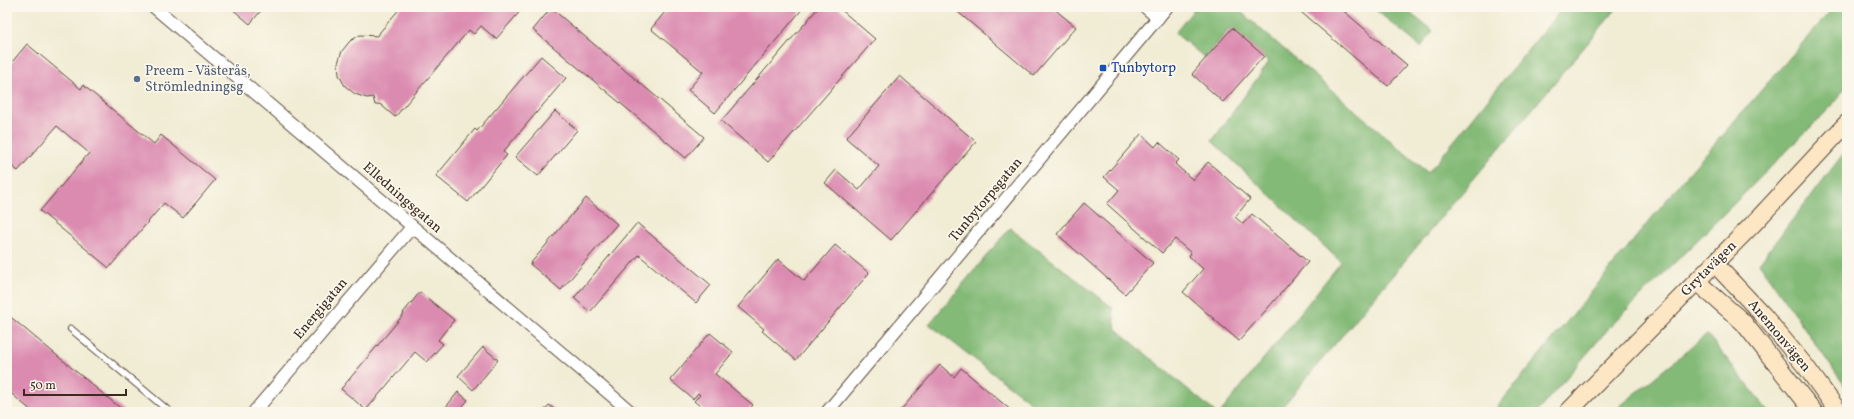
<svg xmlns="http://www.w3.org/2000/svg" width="1854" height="419" viewBox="0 0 1854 419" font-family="Vollkorn,serif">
  <rect width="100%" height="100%" fill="#fbf7ec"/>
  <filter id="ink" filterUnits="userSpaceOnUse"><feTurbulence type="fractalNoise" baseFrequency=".025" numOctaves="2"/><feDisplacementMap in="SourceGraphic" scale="8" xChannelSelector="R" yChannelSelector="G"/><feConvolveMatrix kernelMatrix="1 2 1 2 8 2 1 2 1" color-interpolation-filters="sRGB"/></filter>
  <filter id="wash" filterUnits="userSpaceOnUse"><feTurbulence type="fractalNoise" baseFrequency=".012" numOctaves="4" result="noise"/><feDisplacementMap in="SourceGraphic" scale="16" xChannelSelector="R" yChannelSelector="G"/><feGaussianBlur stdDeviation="0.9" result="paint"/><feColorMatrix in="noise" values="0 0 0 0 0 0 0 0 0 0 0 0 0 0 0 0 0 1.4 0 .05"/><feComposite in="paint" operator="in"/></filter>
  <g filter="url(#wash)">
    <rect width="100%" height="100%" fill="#f1ecd4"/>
    <g fill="#83ba77" stroke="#5f724a">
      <polygon points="1196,7 1235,7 1428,173 1563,7 1618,7 1278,412 1221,412 1341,262 1212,141 1269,62 1230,28 1205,58 1175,33"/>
      <polygon points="1372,7 1402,7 1433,31 1421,47"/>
      <polygon points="1834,7 1847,7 1847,85 1831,107 1609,328 1537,412 1493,412 1682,181"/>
      <polygon points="1847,149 1847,389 1759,263"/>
      <polygon points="1010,228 1112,307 1116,329 1215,412 1043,412 929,324"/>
      <polygon points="1707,334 1769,412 1613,412"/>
    </g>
    <g id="blocks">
      <g fill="#db8bb0">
        <polygon points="230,7 264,7 250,24"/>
        <polygon points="401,7 521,7 523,8 496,39 481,26 474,34 469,30 395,117 380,104 375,105 373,97 367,98 355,94 345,86 339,75 338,63 342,51 350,41 360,35 378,36 380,32"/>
        <polygon points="669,7 804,7 715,113 688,90 703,72 651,29"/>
        <polygon points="819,7 838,7 875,39 768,162 721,121"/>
        <polygon points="952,7 1052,7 1076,27 1034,76"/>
        <polygon points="1295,7 1339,7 1407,65 1388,86"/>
        <polygon points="551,8 704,137 686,158 533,30"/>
        <polygon points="1232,28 1264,56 1223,102 1192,74"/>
        <polygon points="27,44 81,89 83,85 154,144 161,135 215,180 183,218 164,203 109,268 40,211 89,153 57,126 18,171 7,162 7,68"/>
        <polygon points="541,56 566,78 503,152 507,155 468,202 436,176 475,129 477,131"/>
        <polygon points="900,76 976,142 891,240 825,183 836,170 859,190 879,166 846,138"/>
        <polygon points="555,111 577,130 538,176 515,157"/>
        <polygon points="1141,134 1155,147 1159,142 1179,160 1175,164 1193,180 1208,162 1250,199 1235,217 1243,224 1252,214 1308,262 1239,341 1183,292 1203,269 1189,256 1191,253 1175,239 1162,253 1107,204 1119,190 1104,177"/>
        <polygon points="586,198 617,224 561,290 530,264"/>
        <polygon points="1084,203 1153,263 1125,294 1057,234"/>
        <polygon points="637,223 711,285 696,303 639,255 590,312 574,298"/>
        <polygon points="835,245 869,273 796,360 762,331 764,329 738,307 778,259 804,281"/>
        <polygon points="420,292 454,320 438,340 443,344 427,362 415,352 366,410 341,389 404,314 403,313"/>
        <polygon points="7,314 125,412 33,412 7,390"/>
        <polygon points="710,333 733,352 715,374 753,405 747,412 707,412 694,401 700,395 698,393 693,399 670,380"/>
        <polygon points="483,347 498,360 473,390 458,376"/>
        <polygon points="940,365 954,377 961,368 1013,412 899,412"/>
        <polygon points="458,392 468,400 458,412 442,412"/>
        <polygon points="549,405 558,412 543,412"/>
      </g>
    </g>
  </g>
  <g filter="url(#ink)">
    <use href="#blocks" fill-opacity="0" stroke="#564739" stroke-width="1"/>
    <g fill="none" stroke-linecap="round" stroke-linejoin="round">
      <defs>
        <polyline id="lane" points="71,329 170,412"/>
        <g id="street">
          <polyline points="154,7 631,412"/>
          <polyline points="1145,7 1158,18"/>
          <polyline points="254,412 412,227"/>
          <polyline points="827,412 1167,7"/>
        </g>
        <g id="secondary">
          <polyline points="1715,264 1763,315 1806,367 1839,412"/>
          <polyline points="1697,282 1743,322 1814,412"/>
          <polyline points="1568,412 1754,223 1847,123"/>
        </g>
      </defs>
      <use href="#lane" stroke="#564739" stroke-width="8"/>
      <use href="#street" stroke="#564739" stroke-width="14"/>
      <use href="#secondary" stroke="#564739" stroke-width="19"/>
      <use href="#lane" stroke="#fff" stroke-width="6"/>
      <use href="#street" stroke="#fff" stroke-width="12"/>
      <use href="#secondary" stroke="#fce6c4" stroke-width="17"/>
    </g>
  </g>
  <rect fill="#1a4fb4" stroke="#fbf7ec" stroke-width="1.5" x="1099" y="64" width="8" height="8" rx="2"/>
  <circle fill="#5c6f8a" stroke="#fbf7ec" stroke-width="1.5" cx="137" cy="79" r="4"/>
  <g text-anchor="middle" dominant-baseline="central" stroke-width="3.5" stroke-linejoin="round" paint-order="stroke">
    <g font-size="14" fill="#164399" stroke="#fbf7ec" text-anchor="start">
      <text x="1111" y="68">Tunbytorp</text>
    </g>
    <g font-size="14" fill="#4e5e75" stroke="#fbf7ec" text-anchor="start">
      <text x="145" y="71">Preem - Västerås,<tspan x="145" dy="16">Strömledningsg</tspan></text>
    </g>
    <g font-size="14" fill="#3b2a1e" stroke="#fbf7ec">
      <text transform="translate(402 198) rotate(41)">Elledningsgatan</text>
      <text transform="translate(986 200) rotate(-50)">Tunbytorpsgatan</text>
      <text transform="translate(1709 269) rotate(-45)">Grytavägen</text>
      <text transform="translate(321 309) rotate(-50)">Energigatan</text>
      <text transform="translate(1779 336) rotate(50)">Anemonvägen</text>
    </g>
  </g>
  <rect width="1854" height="419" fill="none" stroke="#fbf7ec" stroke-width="24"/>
  <path d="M24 389v6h102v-6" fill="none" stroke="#3b2a1e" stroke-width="2"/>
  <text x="30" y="389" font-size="12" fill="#3b2a1e" stroke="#fbf7ec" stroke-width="3" paint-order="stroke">50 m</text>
</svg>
